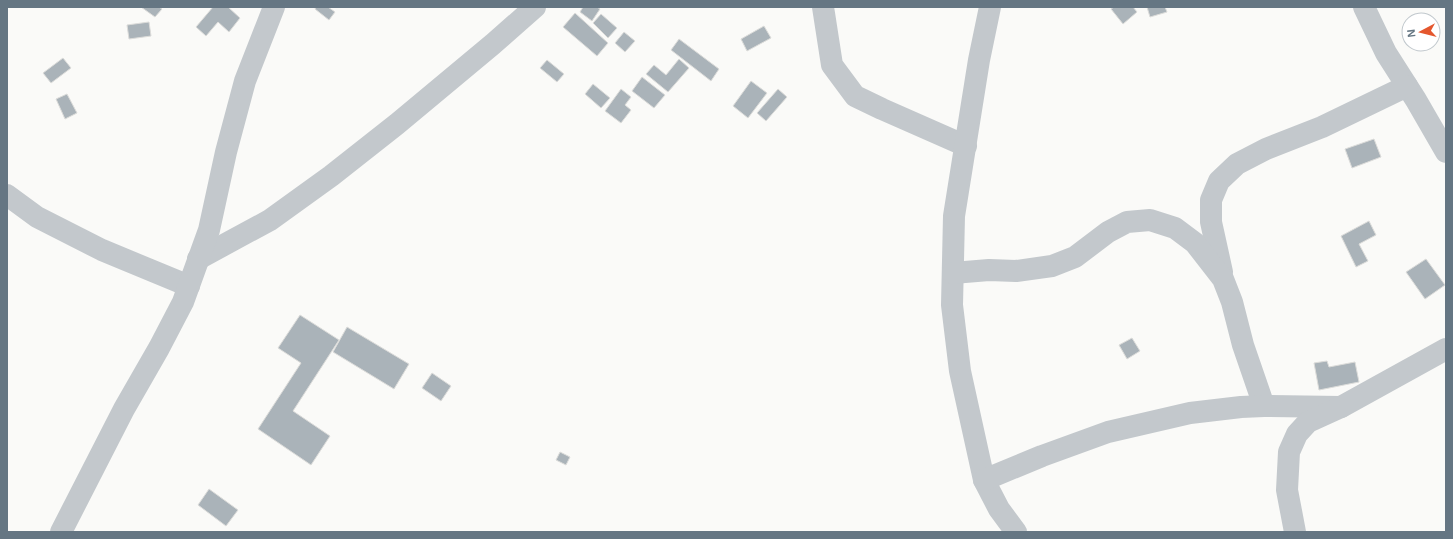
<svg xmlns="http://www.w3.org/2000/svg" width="1453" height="539" viewBox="0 0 1453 539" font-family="Arial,sans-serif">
  <rect width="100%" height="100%" fill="#fafaf8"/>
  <g fill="#aab3b9" stroke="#dcdcda">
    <polygon points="141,7 159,7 162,9 155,17"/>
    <polygon points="213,7 228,7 240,18 229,32 218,22 206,36 196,27"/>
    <polygon points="316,7 328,7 335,12 329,20 315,9"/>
    <polygon points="583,7 597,7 600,9 592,21 580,12"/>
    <polygon points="1114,7 1133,7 1137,12 1123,24 1111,9"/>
    <polygon points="1147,7 1165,7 1167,12 1150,17"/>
    <polygon points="575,13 608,43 597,56 563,27"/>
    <polygon points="601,14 617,28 608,38 593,23"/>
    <polygon points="149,22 151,36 129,39 127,25"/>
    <polygon points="764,26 771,38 747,51 741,39"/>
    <polygon points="624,32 635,41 625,52 615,43"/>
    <polygon points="679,39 719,69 711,81 671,50"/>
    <polygon points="63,58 71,68 51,83 43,73"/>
    <polygon points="679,59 689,68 668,92 646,74 654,65 666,75"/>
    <polygon points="547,60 564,74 557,82 540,68"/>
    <polygon points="642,77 665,95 654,108 632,91"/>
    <polygon points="751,81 767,93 748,118 733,106"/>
    <polygon points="593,84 610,98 601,108 585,94"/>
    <polygon points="621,89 631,97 625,105 631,110 621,123 605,111"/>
    <polygon points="778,89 787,97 766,121 757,113"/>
    <polygon points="67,94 77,113 65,119 56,99"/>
    <polygon points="1374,139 1381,157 1352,168 1345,149"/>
    <polygon points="1369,221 1376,235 1359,244 1368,261 1356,267 1341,236"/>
    <polygon points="1426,259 1445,285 1425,299 1406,272"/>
    <polygon points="300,315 339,340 293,411 330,436 311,465 258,429 301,363 278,348"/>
    <polygon points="347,327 409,364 394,389 333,352"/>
    <polygon points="1132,338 1140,351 1127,359 1119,345"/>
    <polygon points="1327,361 1329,367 1355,362 1359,382 1319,390 1314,363"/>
    <polygon points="432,373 451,386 441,401 422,388"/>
    <polygon points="560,452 570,457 566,465 556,460"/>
    <polygon points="209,489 238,510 226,526 198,505"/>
  </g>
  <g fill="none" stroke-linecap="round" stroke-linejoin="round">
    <g stroke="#c3c8cc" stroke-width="22">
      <polyline points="823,7 832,65 855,96 882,109 966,146"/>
      <polyline points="990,7 979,60 954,216 952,305 960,371 984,480 999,509 1016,532"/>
      <polyline points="1364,7 1386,53 1416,100 1446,152"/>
      <polyline points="7,195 37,217 102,250 189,286"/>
      <polyline points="198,259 270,220 331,176 397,124 493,44 535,7"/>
      <polyline points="1222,272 1211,222 1211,200 1219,181 1237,164 1266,149 1322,127 1407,86"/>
      <polyline points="953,273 989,270 1016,271 1052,266 1075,257 1108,232 1127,222 1150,220 1175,228 1195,243 1223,279 1232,302 1243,345 1264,406"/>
      <polyline points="984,480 1042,456 1108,432 1190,413 1241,407 1264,406 1341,407"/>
      <polyline points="61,532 124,409 159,348 183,302 209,230 226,152 245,81 274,7"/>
      <polyline points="1295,532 1287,490 1289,452 1297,434 1308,422 1341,407 1446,349"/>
    </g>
  </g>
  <rect width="1453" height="539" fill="none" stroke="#657683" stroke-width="16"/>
  <g transform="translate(1421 32) rotate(263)"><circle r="19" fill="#ffffff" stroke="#c1c8cd"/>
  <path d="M0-3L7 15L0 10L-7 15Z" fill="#e4572e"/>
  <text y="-6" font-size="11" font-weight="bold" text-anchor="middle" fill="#657683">N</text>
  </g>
</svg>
